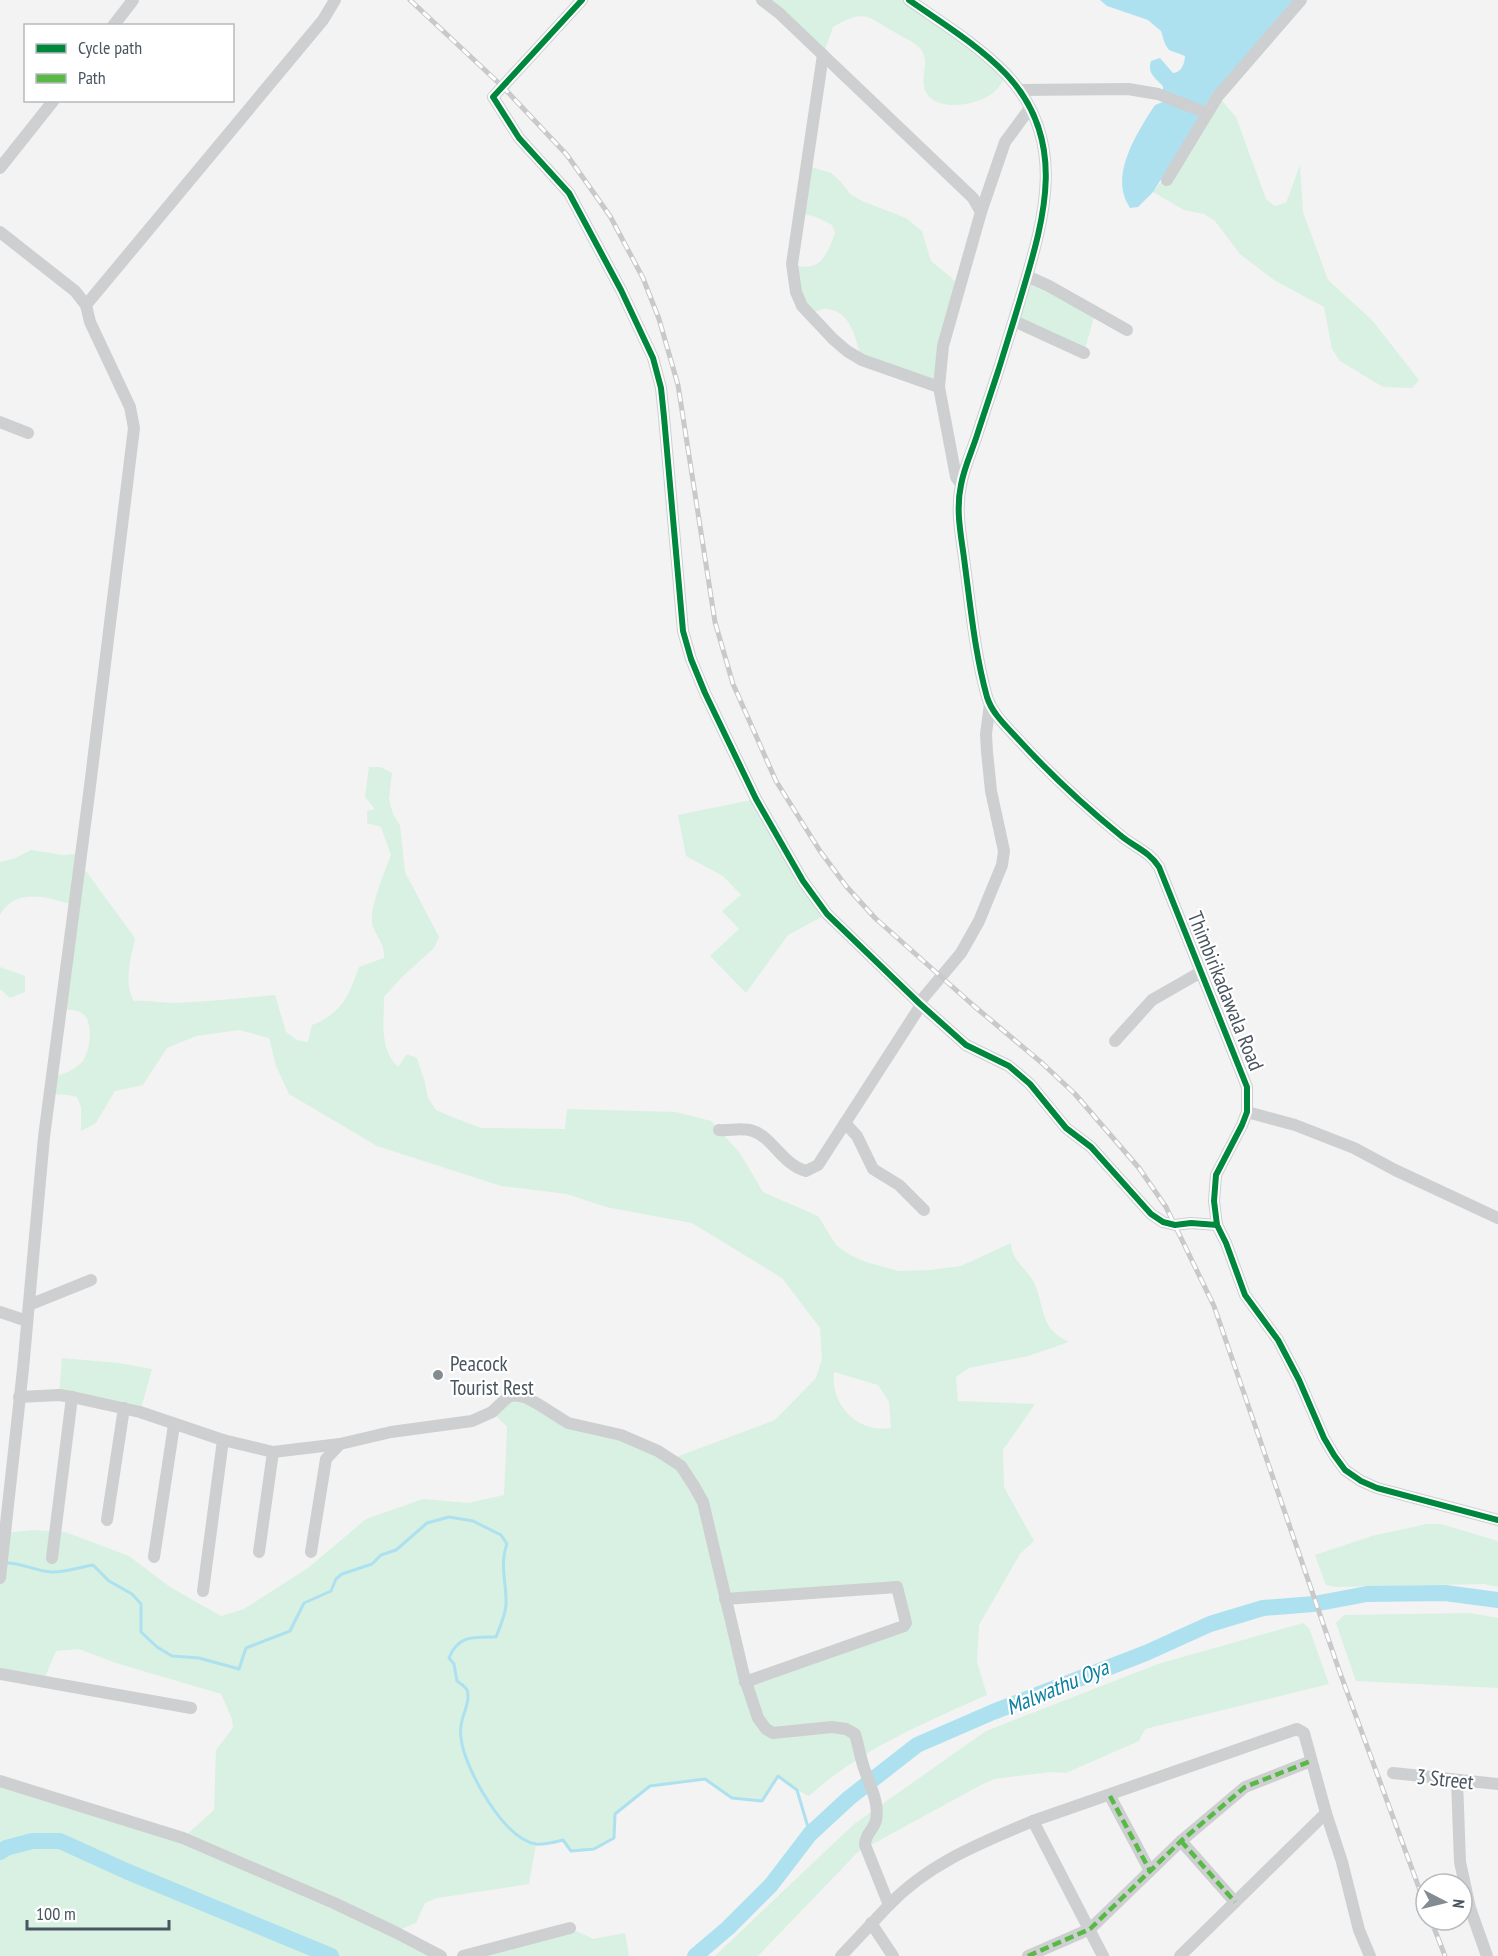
<svg xmlns="http://www.w3.org/2000/svg" width="1498" height="1956" viewBox="0 0 1498 1956" font-family="'PT Sans Narrow',sans-serif">
  <rect width="100%" height="100%" fill="#f3f3f3"/>
  <g fill="#d8f1e2" fill-rule="evenodd">
    <path d="M762 0H909L1007 75C1003 81 998 89 993 93 977 105 937 113 926 92 919 78 930 64 922 51 916 42 904 38 896 33 867 17 866 8 833 27L823 55Z"/>
    <polygon points="1218,96 1236,117 1266,199 1275,206 1286,203 1300,165 1303,212 1328,280 1372,320 1419,380 1412,388 1383,387 1340,361 1332,349 1324,307 1274,280 1240,254 1215,221 1204,214 1184,210 1153,192 1181,156"/>
    <path d="M808 166 831 173 841 182 850 194 862 201 906 218 922 231 931 261 960 285 939 387 862 360C856 341 852 311 827 309 822 308 814 313 809 314L792 264C820 274 827 255 835 233L832 225 816 217 801 213Z"/>
    <polygon points="1027,276 1095,313 1084,353 1014,321"/>
    <path d="M369 767H380L392 773 389 799 393 814 400 825 405 872 439 937 434 948 402 977 384 997C384 1022 379 1048 398 1067L407 1054 417 1058 425 1083 428 1098 436 1110 452 1117 481 1128 565 1129 567 1109 676 1112 711 1121 740 1153 763 1192 818 1216 836 1245 850 1255 866 1262 898 1271 930 1270 961 1266 1011 1243C1012 1263 1029 1269 1036 1287 1041 1300 1042 1316 1050 1328 1055 1334 1062 1339 1069 1342L1028 1356 969 1368 956 1377 958 1401 1035 1404 1003 1450 1004 1487 1034 1541 1020 1554 979 1625 977 1662 987 1695C924 1723 861 1749 809 1796L797 1790 778 1776 762 1801 732 1798 705 1779 650 1786 615 1814 614 1838 594 1849 571 1851 563 1840 536 1844 529 1884 437 1898 425 1903 416 1923 396 1931 441 1956H0V1781L183 1838 214 1810 216 1750 233 1728 232 1719 221 1694 116 1663 79 1649 56 1651 43 1682 0 1674V1578L5 1533 33 1530 65 1532 129 1556 170 1587 221 1616 244 1609 308 1568 366 1519 423 1499 468 1503 504 1495 507 1427 492 1412 514 1395 547 1411 621 1435 671 1459 775 1420 816 1378 822 1359 820 1328 782 1278 692 1223 606 1207 567 1194 501 1186 377 1146 289 1094 276 1066 269 1038 239 1030 196 1036 167 1048 143 1085 115 1091 96 1123 81 1131V1107L77 1097 68 1095 50 1094 52 1076C64 1075 73 1071 82 1062 90 1053 94 1022 83 1014 77 1009 67 1010 60 1009L74 905C49 898 15 886 0 915V862L13 859 31 850 63 855 82 853 80 863 135 938C131 959 123 983 134 1001 147 1000 159 1003 172 1003 206 1002 240 998 275 995L286 1032 297 1040 308 1042 312 1025C342 1013 349 996 359 967L384 958C385 943 375 936 372 923 370 906 385 871 391 855L381 827 367 823V811L375 809 365 797ZM834 1372 878 1385 889 1402 891 1428C857 1434 830 1404 834 1372ZM897 1587 904 1626 746 1682 725 1599Z"/>
    <polygon points="756,799 827,914 788,935 746,993 710,956 739,929 722,911 741,895 723,876 686,856 678,815"/>
    <polygon points="0,967 25,976 25,992 10,998 0,989"/>
    <polygon points="62,1358 119,1363 152,1369 140,1412 59,1395"/>
    <polygon points="1427,1524 1441,1524 1498,1541 1498,1587 1484,1584 1335,1587 1326,1585 1315,1555 1372,1536"/>
    <polygon points="1470,1613 1498,1618 1498,1688 1356,1681 1336,1623 1344,1615"/>
    <polygon points="1303,1623 1309,1628 1329,1684 1145,1729 1139,1741 1066,1773 1051,1772 994,1779 981,1785 858,1852 758,1956 715,1956 854,1824 986,1731 1158,1664"/>
    <polygon points="570,1928 593,1939 625,1933 629,1956 463,1956"/>
  </g>
  <path fill="#ade1ef" d="M1100 0H1298L1177 154 1153 192 1138 207 1130 208C1128 204 1125 200 1124 195 1115 166 1140 128 1155 105L1168 100 1163 91V86C1155 78 1147 73 1151 61L1160 58 1173 73C1181 73 1185 63 1185 56L1169 50 1165 44 1161 31 1148 20 1107 6Z"/>
  <g fill="none" stroke-linecap="round" stroke-linejoin="round">
    <path stroke="#ade1ef" stroke-width="3" d="M5 1563C20 1562 35 1571 51 1572 64 1573 80 1567 93 1565L109 1581 132 1594 141 1604V1632L157 1647 172 1656 199 1658 239 1669 246 1648 290 1631 304 1603 331 1591 336 1579 342 1574 372 1564 381 1555 396 1550 427 1523 449 1517 473 1521 501 1535 507 1544C499 1565 507 1584 506 1605 505 1616 500 1627 496 1637 474 1637 458 1635 449 1658L454 1664 457 1681C461 1684 465 1686 467 1690 471 1701 462 1715 461 1726 460 1731 461 1739 462 1744 468 1773 504 1839 536 1844 544 1845 555 1842 563 1840L571 1851 594 1849 614 1838 615 1814 650 1786 705 1779 732 1798 762 1801 778 1776 797 1790 810 1834"/>
    <g stroke="#ade1ef" stroke-width="16">
      <polyline points="0,1852 6,1848 32,1841 60,1841 126,1871 331,1956"/>
      <polyline points="695,1956 728,1928 771,1885 810,1834 849,1798 917,1745 993,1712 1146,1653 1210,1624 1263,1608 1314,1604 1367,1594 1445,1593 1498,1600"/>
    </g>
    <g stroke="#cdcfd1" stroke-width="12">
      <polyline points="582,0 493,97 519,138 569,193 621,290 653,358 661,388 664,417 683,631 691,659 705,693 756,799 803,881 827,914 919,1003 966,1045 1009,1066 1030,1084 1066,1128 1091,1147 1151,1214 1163,1222 1175,1225 1191,1223 1217,1225"/>
      <polyline points="762,0 779,13 973,198 981,212"/>
      <path d="M909 0C942 23 978 45 1006 74 1070 142 1043 222 1020 300 1007 344 993 388 978 432 973 449 964 467 961 485 955 512 962 539 965 566 971 610 975 654 987 697 992 713 1005 725 1017 738 1049 773 1083 805 1120 835 1134 847 1149 851 1159 867L1247 1087V1112L1242 1125 1216 1175 1214 1201 1217 1225 1226 1243 1245 1295 1278 1340 1299 1380 1324 1438 1334 1455 1345 1470 1361 1481 1377 1488 1498 1520"/>
      <polyline points="113,26 133,0"/>
      <polyline points="823,55 792,264 796,292 802,306 833,339 847,351 862,360 939,387"/>
      <polyline points="1019,90 1128,89 1158,94 1207,113"/>
      <polyline points="0,168 54,100"/>
      <polyline points="1167,180 1218,96 1301,0"/>
      <polyline points="0,232 75,291 86,305 90,322 130,407 134,428 89,794 44,1137 23,1369 0,1578"/>
      <polyline points="1027,276 1049,286 1127,330"/>
      <polyline points="86,305 323,20 335,0"/>
      <polyline points="1014,321 1084,353"/>
      <polyline points="0,422 28,433"/>
      <polyline points="961,484 956,477 939,387 943,346 981,212 1005,142 1030,108"/>
      <polyline points="919,1003 961,953 979,921 1002,865 1004,851 991,791 987,752 986,734 990,704"/>
      <polyline points="1115,1041 1152,1000 1201,972"/>
      <polyline points="1247,1112 1295,1125 1354,1148 1395,1170 1498,1218"/>
      <polyline points="845,1123 857,1136 873,1169 899,1185 924,1210"/>
      <path d="M719 1130C731 1131 741 1127 753 1131 772 1137 783 1165 806 1171L818 1165 921 1005"/>
      <polyline points="29,1305 91,1280"/>
      <polyline points="0,1312 27,1321"/>
      <path d="M19 1397 59 1395 72 1397 140 1412 223 1440 273 1452 340 1444 391 1432 472 1421 492 1412 508 1397 514 1395 525 1397 538 1404 568 1423 621 1435 658 1451 681 1466 694 1486 703 1502 744 1676 758 1718 766 1729 773 1733 832 1727 846 1729 855 1734C858 1744 860 1755 863 1765 868 1782 880 1802 876 1820 874 1830 865 1833 865 1845L889 1905 841 1956"/>
      <polyline points="107,1520 124,1408"/>
      <polyline points="259,1552 273,1452"/>
      <polyline points="311,1552 326,1459 340,1444"/>
      <polyline points="154,1557 174,1425"/>
      <polyline points="52,1558 72,1397"/>
      <polyline points="203,1591 223,1440"/>
      <polyline points="725,1599 897,1587 906,1623 904,1626 745,1682"/>
      <polyline points="0,1674 191,1708"/>
      <polyline points="1393,1773 1498,1784"/>
      <polyline points="1457,1780 1460,1862 1470,1908 1487,1956"/>
      <polyline points="0,1781 183,1838 334,1903 395,1932 441,1956"/>
      <polyline points="1110,1796 1150,1871"/>
      <polyline points="1326,1813 1342,1862 1359,1930 1370,1956"/>
      <polyline points="1033,1821 1297,1729 1304,1733 1326,1813 1180,1956"/>
      <polyline points="1181,1841 1235,1902"/>
      <path d="M889 1905C929 1863 981 1843 1033 1821L1103 1956"/>
      <polyline points="871,1923 893,1956"/>
      <polyline points="463,1956 570,1928"/>
      <polyline points="1028,1956 1090,1929 1181,1841 1245,1787 1311,1761"/>
    </g>
    <defs>
      <g id="rail">
        <polyline points="410,0 503,87 567,155 610,216 643,278 659,319 678,385 715,622 733,684 776,781 820,851 846,886 875,918 974,1006 1042,1063 1075,1094 1139,1168 1166,1207 1214,1306 1339,1670 1426,1907"/>
        <polyline points="1431,1920 1445,1956"/>
      </g>
    </defs>
    <use href="#rail" stroke="#c8c9cb" stroke-width="5"/>
    <use href="#rail" stroke="#fff" stroke-width="3" stroke-dasharray="9" stroke-linecap="butt"/>
    <g stroke="#58b947" stroke-width="4.5" stroke-dasharray="9 4.5" stroke-linecap="butt">
      <polyline points="1110,1796 1150,1871"/>
      <polyline points="1181,1841 1235,1902"/>
      <polyline points="1028,1956 1090,1929 1181,1841 1245,1787 1311,1761"/>
    </g>
    <defs>
      <g id="cycleway">
        <polyline points="582,0 493,97 519,138 569,193 621,290 653,358 661,388 664,417 683,631 691,659 705,693 756,799 803,881 827,914 919,1003 966,1045 1009,1066 1030,1084 1066,1128 1091,1147 1151,1214 1163,1222 1175,1225 1191,1223 1217,1225"/>
        <path d="M909 0C942 23 978 45 1006 74 1070 142 1043 222 1020 300 1007 344 993 388 978 432 973 449 964 467 961 485 955 512 962 539 965 566 971 610 975 654 987 697 992 713 1005 725 1017 738 1049 773 1083 805 1120 835 1134 847 1149 851 1159 867L1247 1087V1112L1242 1125 1216 1175 1214 1201 1217 1225 1226 1243 1245 1295 1278 1340 1299 1380 1324 1438 1334 1455 1345 1470 1361 1481 1377 1488 1498 1520"/>
      </g>
    </defs>
    <use href="#cycleway" stroke="#fff" stroke-width="10"/>
    <use href="#cycleway" stroke="#00873e" stroke-width="6"/>
  </g>
  <circle fill="#848c93" stroke="#fff" stroke-width="2" cx="438" cy="1375" r="6"/>
  <g text-anchor="middle" dominant-baseline="central" stroke-width="4.5" stroke-linejoin="round" paint-order="stroke">
    <g font-size="21" fill="#495560" stroke="#fff">
      <text transform="translate(1226 991) rotate(68)">Thimbirikadawala Road</text>
      <text transform="translate(1445 1779) rotate(6)">3 Street</text>
    </g>
    <g font-size="21" fill="#495560" stroke="#fff" text-anchor="start">
      <text x="450" y="1363">Peacock<tspan x="450" dy="24">Tourist Rest</tspan></text>
    </g>
    <g font-size="22" font-style="italic" fill="#0c80a0" stroke="#fff">
      <text transform="translate(1057 1687) rotate(-23)">Malwathu Oya</text>
    </g>
  </g>
  <rect x="24" y="24" width="210" height="78" fill="#ffffff" stroke="#b6bbbf" stroke-width="1.5"/>
  <rect x="36" y="44" width="30" height="9" fill="#00873e" stroke="#b6bbbf" stroke-width="1.5"/>
  <text x="78" y="54" font-size="18" fill="#495560">Cycle path</text>
  <rect x="36" y="74" width="30" height="9" fill="#58b947" stroke="#b6bbbf" stroke-width="1.5"/>
  <text x="78" y="84" font-size="18" fill="#495560">Path</text>
  <g transform="translate(1444 1902) rotate(97)"><circle r="28" fill="#ffffff" stroke="#b6bbbf" stroke-width="1.5"/>
  <path d="M0-4.5L10 22L0 15L-10 22Z" fill="#848c93"/>
  <text y="-9" font-size="16" font-weight="bold" text-anchor="middle" fill="#495560">N</text>
  </g>
  <path d="M27 1920v9h142v-9" fill="none" stroke="#495560" stroke-width="3"/>
  <text x="36" y="1920" font-size="18" fill="#495560" stroke="#ffffff" stroke-width="4.5" paint-order="stroke">100 m</text>
</svg>
